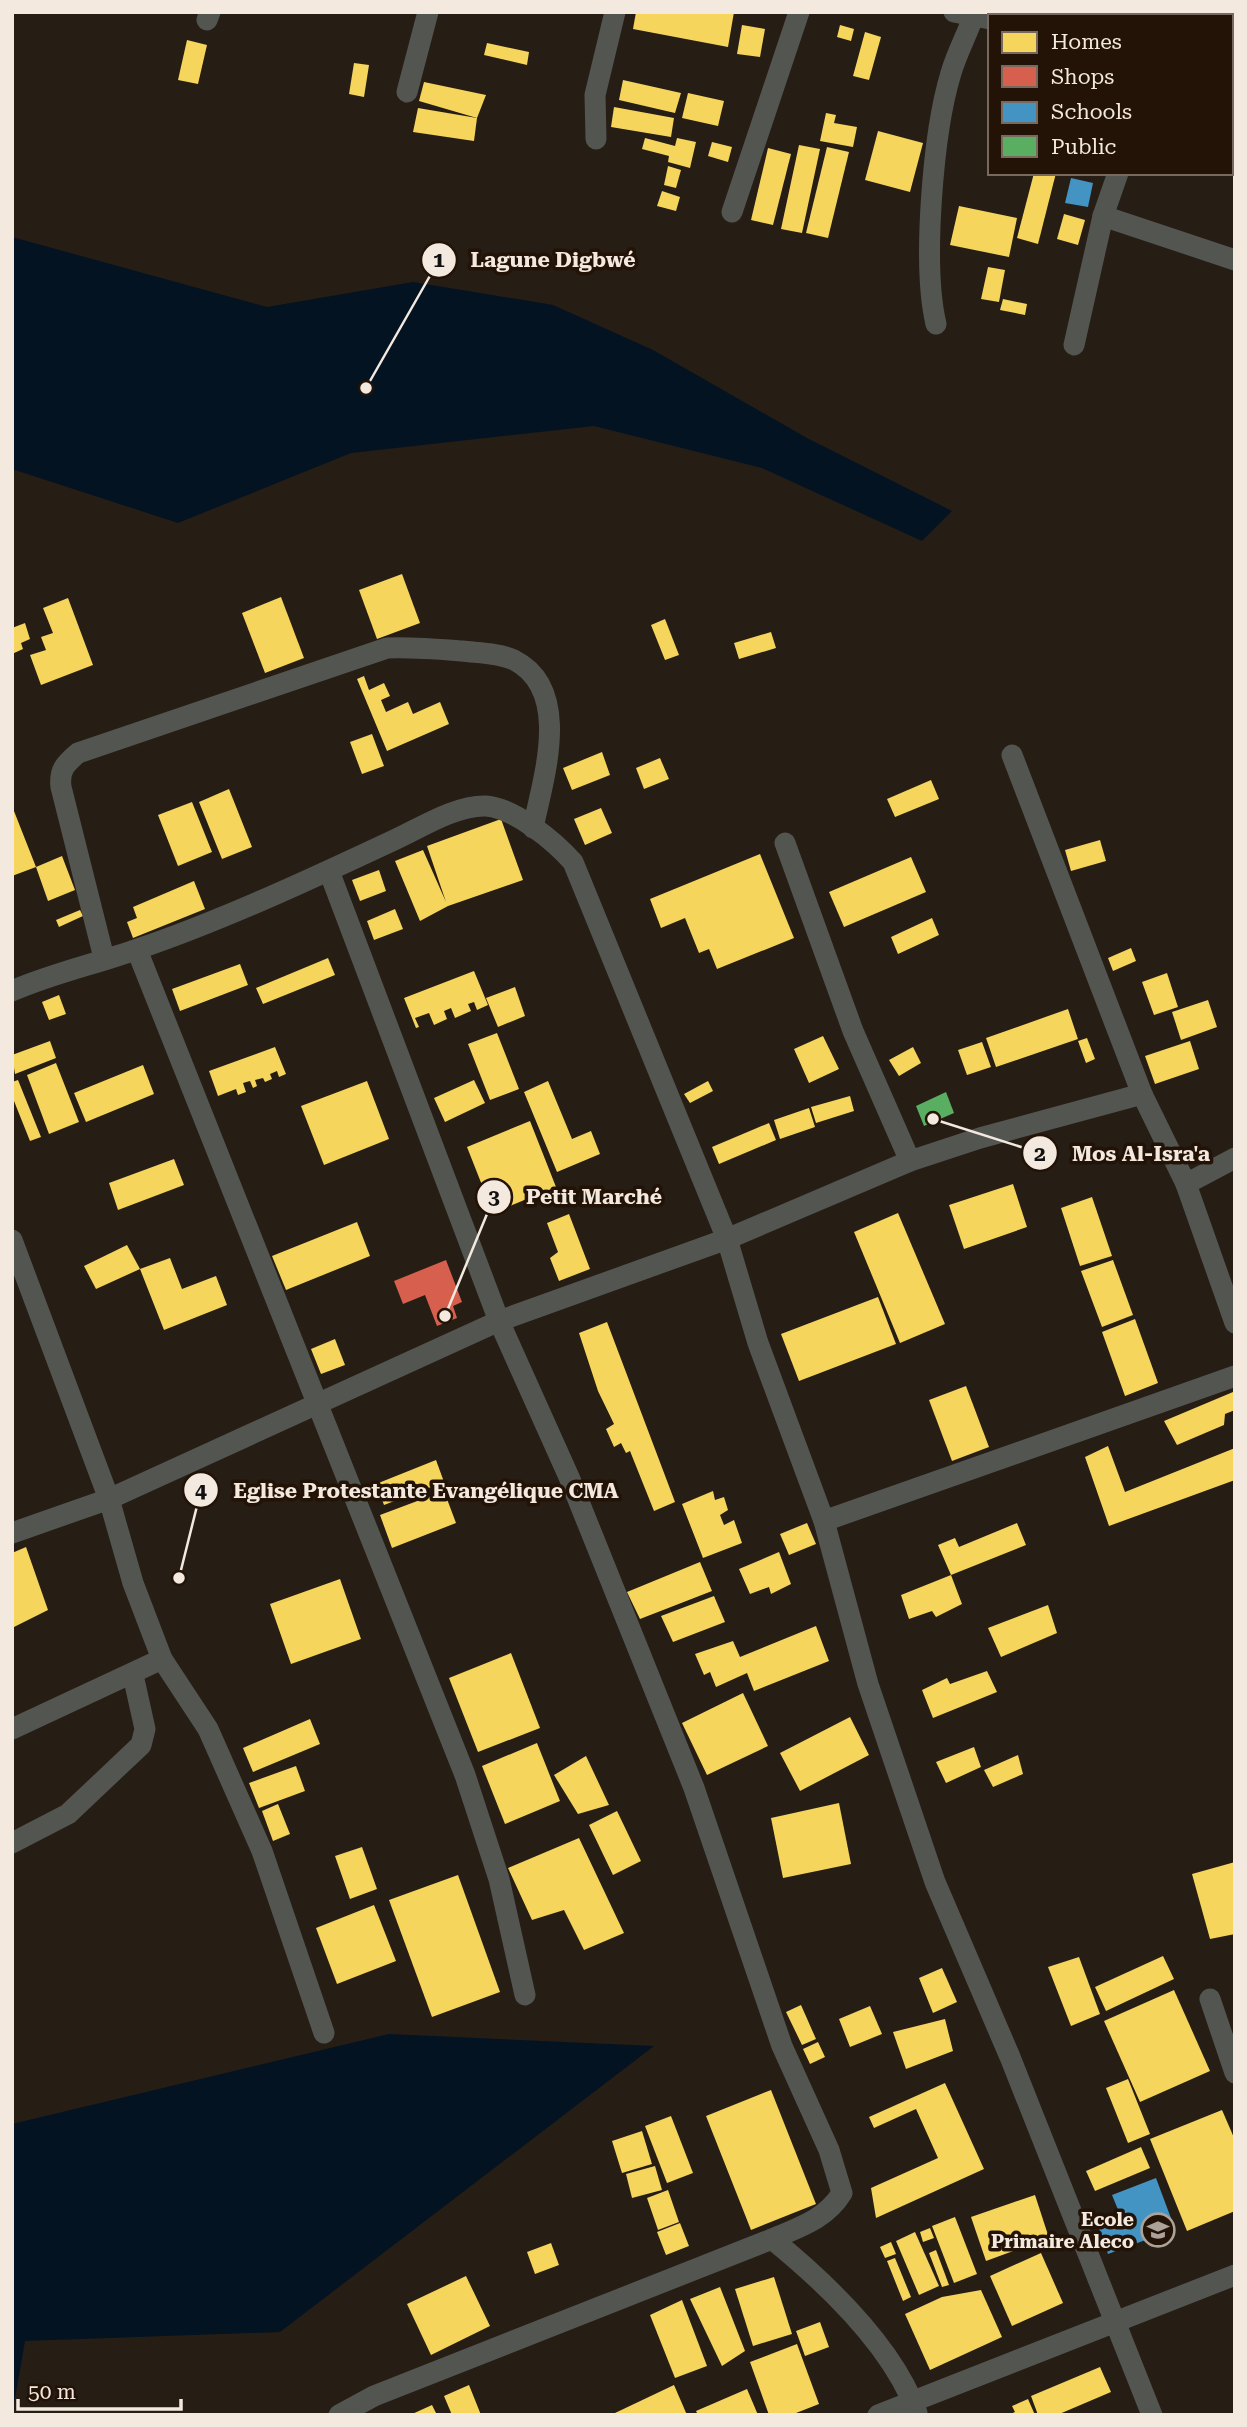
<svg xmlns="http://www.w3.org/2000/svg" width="1247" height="2427" viewBox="0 0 1247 2427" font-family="'Roboto Serif',serif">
  <rect width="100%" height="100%" fill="#261d15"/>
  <g fill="#031322">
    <polygon points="12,237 267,307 413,282 553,305 653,350 807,438 952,511 922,541 762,468 594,426 351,453 178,523 12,469"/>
    <polygon points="389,2034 654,2046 280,2332 25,2341 12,2415 12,2124"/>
  </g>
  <g fill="#f6d55c">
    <polygon points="636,12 734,12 728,47 633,29"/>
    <polygon points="742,25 765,29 760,57 737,54"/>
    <polygon points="840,25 854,29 851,41 837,37"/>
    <polygon points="865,32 881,37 869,80 853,76"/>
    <polygon points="187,40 207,45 198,84 178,80"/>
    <polygon points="487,43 529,52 527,65 484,55"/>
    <polygon points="354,63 369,65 364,97 349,94"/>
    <polygon points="623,80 681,93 675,113 619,100"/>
    <polygon points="424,82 486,95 477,118 419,101"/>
    <polygon points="688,93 724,101 718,126 682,118"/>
    <polygon points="614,107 674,118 671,137 611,127"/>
    <polygon points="418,108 477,118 474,141 413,132"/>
    <polygon points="826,113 836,115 834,123 857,127 853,147 820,141"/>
    <polygon points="878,131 923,143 910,192 865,180"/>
    <polygon points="645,138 675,146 677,138 696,142 690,168 668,162 669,156 642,149"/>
    <polygon points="712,142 732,147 728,162 708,156"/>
    <polygon points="799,145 820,149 802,233 781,229"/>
    <polygon points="827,147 849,152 828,238 806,233"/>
    <polygon points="768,148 791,154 773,225 751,220"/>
    <polygon points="668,166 681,170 676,188 664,185"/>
    <polygon points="1034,173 1056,173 1038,244 1017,238"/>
    <polygon points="662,191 680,197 676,211 657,206"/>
    <polygon points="959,206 1017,218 1009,257 950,245"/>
    <polygon points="1064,214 1085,220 1078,245 1057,239"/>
    <polygon points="988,267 1005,270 999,302 981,299"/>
    <polygon points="1003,299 1027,304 1025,315 1000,310"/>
    <polygon points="402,574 420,623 377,639 359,590"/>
    <polygon points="281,597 304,658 265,673 242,613"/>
    <polygon points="68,598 93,665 41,685 30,655 46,650 41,637 53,633 43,608"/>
    <polygon points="665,619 679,655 665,660 651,625"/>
    <polygon points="25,623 30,639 21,643 23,649 12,654 12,628"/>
    <polygon points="771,632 776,648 739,659 734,643"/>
    <polygon points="364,676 369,690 384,683 390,696 381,700 386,712 408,702 413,714 440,702 449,724 387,751 357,679"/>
    <polygon points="372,734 384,766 362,774 350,742"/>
    <polygon points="602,752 610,775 572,790 563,768"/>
    <polygon points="660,758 669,779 644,789 636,768"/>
    <polygon points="931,780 939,799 895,817 887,799"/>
    <polygon points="229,789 252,847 222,859 199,802"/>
    <polygon points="192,802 212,852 178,866 158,815"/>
    <polygon points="12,806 36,867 62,856 75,890 48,901 36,867 12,876"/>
    <polygon points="601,808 612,833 585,845 574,819"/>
    <polygon points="501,819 523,880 448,906 420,921 395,861 423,850 446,902 427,846"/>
    <polygon points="1100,840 1106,861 1071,871 1065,850"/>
    <polygon points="760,854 794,938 717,969 709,949 699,953 685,918 661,928 650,899"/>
    <polygon points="911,857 926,892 844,927 829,892"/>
    <polygon points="379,870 386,891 360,901 352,880"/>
    <polygon points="194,881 205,909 133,938 127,922 137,918 133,907"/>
    <polygon points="395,909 403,929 374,940 367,921"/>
    <polygon points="80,910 83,916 59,927 56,920"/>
    <polygon points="932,918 939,935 898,954 891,937"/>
    <polygon points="1131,948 1136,961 1113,971 1108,958"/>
    <polygon points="328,958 335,975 263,1004 256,988"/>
    <polygon points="240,964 248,985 180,1011 172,989"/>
    <polygon points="474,971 488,1005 477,1010 474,1002 468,1004 471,1011 455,1018 451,1008 444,1011 447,1019 434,1025 429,1013 415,1018 419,1027 416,1028 404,998"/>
    <polygon points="1167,973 1178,1007 1154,1015 1142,982"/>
    <polygon points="515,987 525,1016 498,1027 486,998"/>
    <polygon points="59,995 66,1014 49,1020 42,1002"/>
    <polygon points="1208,1000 1217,1027 1181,1040 1172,1012"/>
    <polygon points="1068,1009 1078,1039 996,1067 986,1038"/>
    <polygon points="497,1033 519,1089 490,1100 468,1044"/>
    <polygon points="823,1036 839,1069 809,1083 794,1049"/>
    <polygon points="1087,1038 1095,1059 1086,1063 1078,1041"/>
    <polygon points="50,1041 56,1058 15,1074 12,1055"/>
    <polygon points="1190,1041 1199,1069 1155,1084 1145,1056"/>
    <polygon points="982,1042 991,1067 967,1075 958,1050"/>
    <polygon points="275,1047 286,1074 279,1077 277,1071 270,1074 272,1079 265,1082 263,1078 255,1080 257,1086 253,1088 250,1081 243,1083 246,1092 238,1095 236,1089 218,1096 209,1071"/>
    <polygon points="913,1047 921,1063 899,1076 889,1060"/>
    <polygon points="56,1063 79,1122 49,1134 27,1075"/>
    <polygon points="143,1065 154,1094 86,1122 74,1093"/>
    <polygon points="18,1080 41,1137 30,1141 12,1096 12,1082"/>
    <polygon points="474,1080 485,1103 445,1122 434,1098"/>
    <polygon points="367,1081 389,1139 324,1165 301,1106"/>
    <polygon points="548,1081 572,1139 591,1131 600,1154 557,1172 524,1092"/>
    <polygon points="708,1081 713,1091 690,1103 684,1094"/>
    <polygon points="850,1096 854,1111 816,1123 811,1107"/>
    <polygon points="809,1108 815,1127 780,1139 774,1120"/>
    <polygon points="530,1121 556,1187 493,1213 467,1147"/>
    <polygon points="769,1123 776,1140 719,1164 712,1147"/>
    <polygon points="174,1159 184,1185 118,1210 109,1183"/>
    <polygon points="1013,1184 1027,1227 964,1249 949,1205"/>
    <polygon points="1092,1197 1112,1256 1080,1266 1061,1208"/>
    <polygon points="898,1213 945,1324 900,1343 854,1232"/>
    <polygon points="569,1214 590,1269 559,1281 550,1258 558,1252 547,1223"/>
    <polygon points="357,1222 370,1256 286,1290 272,1256"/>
    <polygon points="127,1245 140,1269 96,1289 84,1266"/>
    <polygon points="170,1258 182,1289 216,1276 227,1305 164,1330 140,1269"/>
    <polygon points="1113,1260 1133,1315 1102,1327 1081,1271"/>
    <polygon points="878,1297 896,1344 799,1381 781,1334"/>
    <polygon points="1135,1319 1158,1383 1125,1396 1102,1332"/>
    <polygon points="607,1322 675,1502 654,1511 630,1451 626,1453 621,1443 614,1447 606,1429 614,1424 598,1391 579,1333"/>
    <polygon points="335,1339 345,1365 321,1374 311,1349"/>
    <polygon points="966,1386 989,1447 952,1461 929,1400"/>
    <polygon points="1233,1392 1235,1410 1225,1414 1224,1425 1177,1445 1164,1421"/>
    <polygon points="1108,1446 1125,1492 1235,1448 1235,1480 1109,1526 1085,1457"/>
    <polygon points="436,1460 444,1482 384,1505 376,1484"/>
    <polygon points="444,1491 456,1523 392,1548 380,1515"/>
    <polygon points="713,1491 715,1500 724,1497 728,1510 720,1515 724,1525 734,1520 742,1543 703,1558 682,1504"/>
    <polygon points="807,1523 816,1544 789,1555 780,1534"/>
    <polygon points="1017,1523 1026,1545 951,1575 962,1604 936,1617 932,1611 909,1619 901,1595 951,1575 938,1545 955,1538 959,1547"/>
    <polygon points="26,1547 48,1610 14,1627 12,1553"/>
    <polygon points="779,1552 791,1584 771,1594 769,1587 750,1594 739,1569"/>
    <polygon points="700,1562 712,1591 640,1619 627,1592"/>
    <polygon points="340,1579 361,1639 291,1664 270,1604"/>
    <polygon points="714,1596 725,1622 673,1642 661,1616"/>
    <polygon points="1048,1605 1057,1633 1001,1657 988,1628"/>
    <polygon points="816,1626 829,1661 754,1691 747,1673 716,1687 710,1672 704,1675 695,1654 733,1641 740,1657"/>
    <polygon points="511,1653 540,1728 478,1752 449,1678"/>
    <polygon points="987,1671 997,1692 933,1718 922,1690 947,1678 950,1684"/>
    <polygon points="743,1693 768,1746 707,1775 682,1723"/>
    <polygon points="850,1717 869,1755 800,1791 780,1753"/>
    <polygon points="310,1719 320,1744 253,1772 243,1748"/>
    <polygon points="537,1743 560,1801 505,1824 482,1766"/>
    <polygon points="974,1747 981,1767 946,1783 936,1762"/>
    <polygon points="1018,1755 1023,1774 993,1787 984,1770"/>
    <polygon points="586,1756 609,1805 578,1814 554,1775"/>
    <polygon points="296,1766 305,1791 259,1808 249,1783"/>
    <polygon points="839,1803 851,1864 783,1878 771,1818"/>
    <polygon points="278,1804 290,1834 273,1841 262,1811"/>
    <polygon points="617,1811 641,1861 613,1875 589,1825"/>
    <polygon points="579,1838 624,1933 584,1950 564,1910 532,1920 508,1868"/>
    <polygon points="362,1847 377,1889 350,1899 335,1856"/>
    <polygon points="1235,1862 1235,1934 1210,1939 1192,1874"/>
    <polygon points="458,1875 500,1992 432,2017 389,1900"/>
    <polygon points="374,1905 396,1961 337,1984 316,1928"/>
    <polygon points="1163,1956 1174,1979 1106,2011 1095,1987"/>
    <polygon points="1079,1957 1100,2014 1071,2026 1048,1967"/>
    <polygon points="942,1968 957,2002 933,2013 919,1978"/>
    <polygon points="1174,1990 1210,2071 1140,2102 1104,2021"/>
    <polygon points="801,2005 816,2039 802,2045 786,2012"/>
    <polygon points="870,2006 882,2034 850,2047 839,2019"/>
    <polygon points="945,2019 953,2051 906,2069 893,2032"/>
    <polygon points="818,2042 825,2057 810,2064 803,2049"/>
    <polygon points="1128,2079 1150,2134 1128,2143 1106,2088"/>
    <polygon points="945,2083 984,2169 876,2218 871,2188 938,2158 916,2109 874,2128 869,2117"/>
    <polygon points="771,2090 816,2204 751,2230 706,2116"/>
    <polygon points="1222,2110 1235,2140 1235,2211 1187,2231 1150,2139"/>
    <polygon points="671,2116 693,2173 667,2183 645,2126"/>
    <polygon points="642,2131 652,2164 622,2173 612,2141"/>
    <polygon points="1141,2147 1150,2168 1095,2191 1086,2171"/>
    <polygon points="655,2166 662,2190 632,2198 626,2174"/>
    <polygon points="668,2190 679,2222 658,2230 647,2198"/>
    <polygon points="1035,2195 1049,2238 986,2261 971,2217"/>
    <polygon points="955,2217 977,2274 954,2283 932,2226"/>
    <polygon points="680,2223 689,2246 666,2255 657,2232"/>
    <polygon points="930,2228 934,2238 923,2242 920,2232"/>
    <polygon points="915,2232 939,2286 919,2295 896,2241"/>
    <polygon points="891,2242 896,2254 885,2258 880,2247"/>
    <polygon points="551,2243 559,2265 535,2274 527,2252"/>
    <polygon points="936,2250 949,2285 942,2287 929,2253"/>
    <polygon points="1041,2253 1063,2303 1012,2326 990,2276"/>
    <polygon points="895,2258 911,2297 903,2301 887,2261"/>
    <polygon points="466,2276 490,2326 431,2355 407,2304"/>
    <polygon points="774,2277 792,2334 753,2346 735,2289"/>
    <polygon points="720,2287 745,2351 722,2366 690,2299"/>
    <polygon points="981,2290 1002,2337 930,2370 905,2314 942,2297"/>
    <polygon points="682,2300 707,2366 675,2378 650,2315"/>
    <polygon points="820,2322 829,2347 805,2356 796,2331"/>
    <polygon points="797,2344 819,2404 791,2415 769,2415 750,2362"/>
    <polygon points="1100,2367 1111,2392 1057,2415 1038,2415 1031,2396"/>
    <polygon points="469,2385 481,2415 452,2415 444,2396"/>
    <polygon points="674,2385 687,2415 616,2415 615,2413"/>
    <polygon points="747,2389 758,2415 698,2415 696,2411"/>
    <polygon points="1028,2399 1035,2415 1008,2415 1015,2412 1012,2406"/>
    <polygon points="432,2405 437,2415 410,2415"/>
  </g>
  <polygon fill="#d6604d" points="446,1260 462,1302 453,1306 457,1318 437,1326 425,1295 403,1304 394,1281"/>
  <g fill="#4393c3">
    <polygon points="1071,178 1093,183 1088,207 1065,203"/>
    <polygon points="1156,2178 1175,2229 1108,2254 1098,2226 1121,2217 1112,2195"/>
  </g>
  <polygon fill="#5aae61" points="946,1092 954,1113 924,1126 916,1106"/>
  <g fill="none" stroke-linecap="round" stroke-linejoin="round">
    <g stroke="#535551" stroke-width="21">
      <polyline points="954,12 990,19"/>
      <polyline points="1166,16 1167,12"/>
      <polyline points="207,20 210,12"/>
      <polyline points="1231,78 1235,78"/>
      <polyline points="407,92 428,12"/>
      <polyline points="596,139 595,95 615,12"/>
      <polyline points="732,212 799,12"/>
      <polyline points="1103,216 1235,260"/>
      <path d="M936 324C922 265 933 132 951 73 957 52 968 33 975 12"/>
      <polyline points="1074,345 1103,216 1118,173"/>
      <polyline points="1012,755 1142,1094 1186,1184 1235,1158"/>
      <polyline points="785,843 853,1031 910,1161 980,1138 1142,1094"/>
      <path d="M329 871 499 1321 569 1477 694 1788 782 2046 829 2150 842 2193C826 2219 800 2227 772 2239L374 2396 339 2415"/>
      <polyline points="137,950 465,1775 499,1879 525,1995"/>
      <path d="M104 958 61 787C59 770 65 764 78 753L387 648C412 647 436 649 462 651 478 653 499 653 514 660 573 690 543 779 533 828"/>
      <path d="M12 991C53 973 96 964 138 949 223 920 311 879 392 841 419 829 455 805 486 806 515 808 555 842 573 862L727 1239 910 1161"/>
      <polyline points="1186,1184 1235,1323"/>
      <polyline points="12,1240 109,1499 133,1583 162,1659 12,1729"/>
      <polyline points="824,1521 1235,1376"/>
      <polyline points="12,1533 109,1499 499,1321 727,1239 758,1343 824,1521 868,1684 935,1882 1010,2057 1152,2415"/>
      <polyline points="162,1659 208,1729 262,1851 324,2033"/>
      <polyline points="12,1843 68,1814 141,1745 145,1729 133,1675"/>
      <polyline points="1210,1999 1235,2073"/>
      <path d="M772 2239C826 2283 893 2346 917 2413"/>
      <polyline points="878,2415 1235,2275"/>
    </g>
  </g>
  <defs>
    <symbol id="school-ring" viewBox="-11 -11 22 22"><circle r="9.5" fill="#231306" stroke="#aca298" stroke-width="1.5"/><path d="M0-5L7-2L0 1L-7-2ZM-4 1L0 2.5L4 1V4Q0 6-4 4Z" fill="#aca298"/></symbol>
  </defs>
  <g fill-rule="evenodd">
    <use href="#school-ring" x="1139" y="2211" width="38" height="38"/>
  </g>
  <g text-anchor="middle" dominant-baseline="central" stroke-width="7" stroke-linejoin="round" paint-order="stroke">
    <g font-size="19" font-weight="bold" fill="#f4e9df" stroke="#231306" text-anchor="end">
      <text x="1134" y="2219">Ecole<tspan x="1134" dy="22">Primaire Aleco</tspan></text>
    </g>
  </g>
  <path fill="none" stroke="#f4e9df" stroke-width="2.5" d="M366 388L439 260M933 1119L1040 1153M445 1316L494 1197M179 1578L201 1490"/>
  <g fill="#f4e9df" stroke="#231306" stroke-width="2.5">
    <circle cx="366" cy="388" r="7"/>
    <circle cx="933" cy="1119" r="7"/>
    <circle cx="445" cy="1316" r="7"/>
    <circle cx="179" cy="1578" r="7"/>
    <circle cx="439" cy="260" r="18"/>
    <circle cx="1040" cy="1153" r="18"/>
    <circle cx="494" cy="1197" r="18"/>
    <circle cx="201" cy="1490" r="18"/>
  </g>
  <g font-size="21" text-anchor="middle" font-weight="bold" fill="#111">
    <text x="439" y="267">1</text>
    <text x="1040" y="1161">2</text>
    <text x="494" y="1204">3</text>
    <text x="201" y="1498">4</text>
  </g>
  <g font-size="21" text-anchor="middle" font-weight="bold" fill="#f4e9df" stroke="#231306" stroke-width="7" stroke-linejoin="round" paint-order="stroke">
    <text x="553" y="267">Lagune Digbwé</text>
    <text x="1141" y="1161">Mos Al-Isra'a</text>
    <text x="594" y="1204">Petit Marché</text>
    <text x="426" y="1498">Eglise Protestante Evangélique CMA</text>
  </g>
  <rect width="1247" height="2427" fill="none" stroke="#f4e9df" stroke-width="28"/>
  <rect x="988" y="14" width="245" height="161" fill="#231306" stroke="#77695d" stroke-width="2"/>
  <rect x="1002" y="32" width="35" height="21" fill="#f6d55c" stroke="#77695d" stroke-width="2"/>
  <text x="1051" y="49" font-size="21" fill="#f4e9df">Homes</text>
  <rect x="1002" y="66" width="35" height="21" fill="#d6604d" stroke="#77695d" stroke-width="2"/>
  <text x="1051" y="84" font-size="21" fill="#f4e9df">Shops</text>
  <rect x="1002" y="102" width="35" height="21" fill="#4393c3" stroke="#77695d" stroke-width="2"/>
  <text x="1051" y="119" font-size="21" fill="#f4e9df">Schools</text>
  <rect x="1002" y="136" width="35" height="21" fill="#5aae61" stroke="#77695d" stroke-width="2"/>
  <text x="1051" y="154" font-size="21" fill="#f4e9df">Public</text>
  <path d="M18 2399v10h163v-10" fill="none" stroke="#f4e9df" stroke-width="3.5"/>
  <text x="28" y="2399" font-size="21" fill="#f4e9df" stroke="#231306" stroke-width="5" paint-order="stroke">50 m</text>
</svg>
